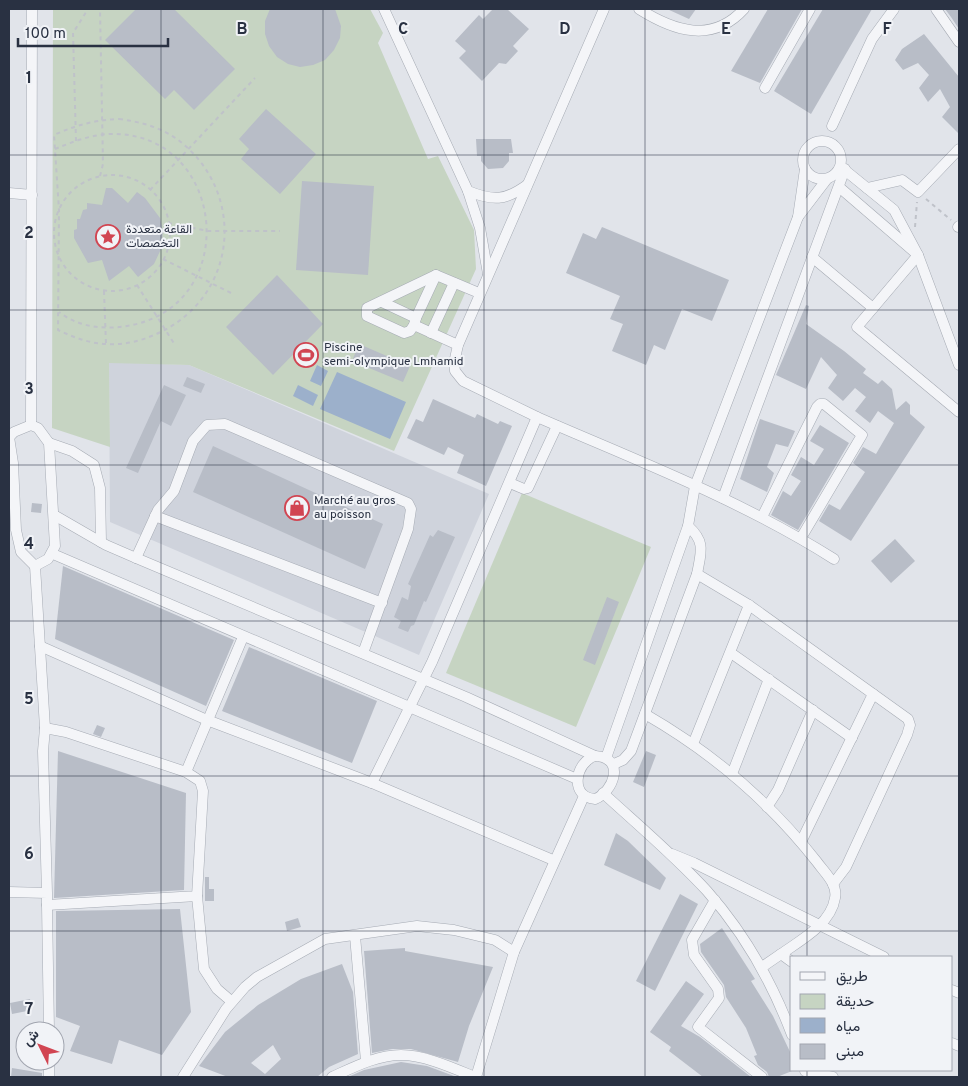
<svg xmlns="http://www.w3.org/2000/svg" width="968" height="1086" viewBox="0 0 968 1086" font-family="Overpass,Vazirmatn,sans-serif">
  <rect width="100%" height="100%" fill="#e1e4ea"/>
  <polygon fill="#cfd3dc" points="109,362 189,365 489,494 419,655 110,522"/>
  <g fill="#c6d4c2">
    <polygon points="53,9 370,9 383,33 378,43 428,159 438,156 474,230 476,269 394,451 189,365 109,363 110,447 52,428"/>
    <polygon points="522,493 651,547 576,727 446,673"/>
  </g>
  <g fill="#9cb0cb">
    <polygon points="317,365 328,371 321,386 310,381"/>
    <polygon points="337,372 406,402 390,439 320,409"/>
    <polygon points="298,385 318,395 313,406 293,396"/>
  </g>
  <g fill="#b8bdc7" fill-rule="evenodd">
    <polygon points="136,9 174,9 235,69 194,110 174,90 165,99 105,40"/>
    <polygon points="270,9 335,9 341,26 340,38 334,50 325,60 313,65 300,67 288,64 277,57 269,46 265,34 265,21"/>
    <polygon points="493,9 507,9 529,29 513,46 518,51 506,64 499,63 482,81 459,58 466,51 455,41 479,15 483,19"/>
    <polygon points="667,9 696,9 689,19"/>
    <polygon points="768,9 802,9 760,83 731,71"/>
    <polygon points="823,9 872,9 811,114 774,91"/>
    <polygon points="945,9 959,9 959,29 951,17"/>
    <polygon points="924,34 959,77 959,134 942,117 950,107 940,89 928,102 919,88 929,75 918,63 903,70 895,60 902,49"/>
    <polygon points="266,109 316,154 280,194 241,159 249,149 239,139"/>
    <polygon points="476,139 511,139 513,153 509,153 509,161 503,168 488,169 481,161 481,156 477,156"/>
    <polygon points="302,181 374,186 368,275 296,270"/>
    <polygon points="106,188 112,188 128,203 137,192 145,198 160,218 163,232 161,249 154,264 138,277 129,266 109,281 102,260 88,263 74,238 74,230 77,229 77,219 80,219 83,210 87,209 87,203 102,205"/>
    <polygon points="602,227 729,280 712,321 682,309 665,350 654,345 646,365 612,351 623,324 610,319 620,296 566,273 583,233 596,239"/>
    <polygon points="277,275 323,324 273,375 226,327"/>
    <polygon points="806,305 809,306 806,324 844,351 866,369 863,373 878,384 882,380 892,389 896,410 906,401 910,405 910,414 925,427 851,541 819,521 829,504 840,510 865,472 853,463 863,447 876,454 894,423 878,411 870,423 855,411 866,397 855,388 843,401 828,388 837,375 821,357 806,389 776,375"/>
    <polygon points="359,344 410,366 403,382 352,361"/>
    <polygon points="187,377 205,384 201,393 183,386"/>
    <polygon points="164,385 186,395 171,426 161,421 138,473 126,468"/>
    <polygon points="433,399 475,418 477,414 498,424 500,421 512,426 486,486 457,473 464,455 448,447 444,455 407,438 416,419 423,422"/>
    <polygon points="760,419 795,431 788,447 776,444 767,467 774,473 767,492 740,479"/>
    <polygon points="820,425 849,443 798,530 771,515 783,491 791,496 801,481 791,475 801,457 814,465 824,449 810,441"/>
    <polygon points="213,446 383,524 365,569 193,492"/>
    <polygon points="32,503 42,504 41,513 31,512"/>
    <polygon points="438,530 455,537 426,602 424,601 414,625 411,626 408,632 398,628 401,621 394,617 402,597 408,600 411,586 408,584 430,535 433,537"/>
    <polygon points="895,539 915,561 891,583 871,561"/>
    <polygon points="63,566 234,640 206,706 55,639"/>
    <polygon points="607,597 619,602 595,665 583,660"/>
    <polygon points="249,647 377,701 352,763 222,711"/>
    <polygon points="97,725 105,728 101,737 93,734"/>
    <polygon points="58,751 186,793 184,890 54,898"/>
    <polygon points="646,751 656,755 644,787 633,782"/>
    <polygon points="616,833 628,841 666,878 660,890 604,865"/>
    <polygon points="205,877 209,877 209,889 214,889 214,901 205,901"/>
    <polygon points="680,894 698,904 655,991 636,981"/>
    <polygon points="180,909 191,1012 162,1055 119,1040 112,1064 70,1051 80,1026 56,1017 56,911"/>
    <polygon points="298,918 301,927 287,931 285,922"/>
    <polygon points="722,928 755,979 751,981 773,1016 792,1056 792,1071 777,1077 769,1077 767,1072 758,1065 754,1056 757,1055 746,1028 726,997 724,985 701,952 700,944"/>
    <polygon points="405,948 405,951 493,967 469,1026 458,1062 411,1049 392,1049 372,1053 364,951"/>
    <path d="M342 964 353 992 358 1054 329 1067 317 1077H228L199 1066 225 1032 258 1005 301 979ZM273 1045 281 1059 265 1074 251 1063Z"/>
    <polygon points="686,981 704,994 681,1026 700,1037 751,1077 703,1077 669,1051 671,1047 650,1032"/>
    <polygon points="30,999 32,1010 12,1014 10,1003"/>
    <polygon points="401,1062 427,1066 454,1076 348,1077 364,1070"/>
    <polygon points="12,1068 42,1073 42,1077 11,1077"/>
  </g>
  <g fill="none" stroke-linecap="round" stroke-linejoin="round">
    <defs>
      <g id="minor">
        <polyline points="384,9 468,191 480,228 488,274"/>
        <path d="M639 9C674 31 712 44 744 9"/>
        <polyline points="936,9 959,42"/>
        <polyline points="765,88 810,9"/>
        <polyline points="832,126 872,39 894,9"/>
        <circle cx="822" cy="160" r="19"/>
        <polyline points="841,167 894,210 918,255 959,365"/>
        <polyline points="805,169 798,217 827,179"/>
        <polyline points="839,187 918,255 857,327 959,412"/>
        <polyline points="867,188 902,180 918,192 959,149"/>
        <path d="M468 191C493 201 505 201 527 185"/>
        <polyline points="9,193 32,195"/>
        <polyline points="958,227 959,226"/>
        <polyline points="812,257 873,308"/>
        <polyline points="382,302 416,318 414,325 458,345"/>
        <polyline points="416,318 436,275"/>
        <polyline points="414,325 410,331 404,333 367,316 367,308 436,275 479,293"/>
        <polyline points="431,333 454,283"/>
        <path d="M537 417C638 461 741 500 834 559"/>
        <polyline points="31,425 32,9"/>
        <polyline points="9,437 14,432 31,425 38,428 49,443 55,546 48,559 35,566"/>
        <polyline points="9,437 13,463 16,530 21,552 35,566"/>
        <polyline points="49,443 72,451 94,465 100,488 101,542"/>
        <polyline points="510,483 524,489 528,488 557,426"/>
        <polyline points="723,498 845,169"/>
        <polyline points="54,515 106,545 136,558 466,697 595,756"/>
        <polyline points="155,516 382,603"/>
        <polyline points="762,517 817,407 820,404 824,404 862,435 801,538"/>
        <path d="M688 526C706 542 701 552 697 574"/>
        <polyline points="53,554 577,779"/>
        <polyline points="136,558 158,510 174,491 193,441 207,425 225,424 408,503 411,509 408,529 363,653"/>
        <polyline points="35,566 45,728"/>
        <polyline points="40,646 207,720 372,783 553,860"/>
        <polyline points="731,653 852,738"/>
        <path d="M645 714C711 752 770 802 817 862 824 872 838 884 835 898 831 924 801 940 781 954"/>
        <polyline points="693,744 749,605"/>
        <path d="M595 756C626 757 614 792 595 799 569 797 575 762 595 756Z"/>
        <polyline points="606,758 688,526 695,486 798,217"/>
        <polyline points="614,764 623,760 631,751 697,574 749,605 908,719 910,725 907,735 846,867 833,884"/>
        <polyline points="186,772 243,637"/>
        <polyline points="732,774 769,679"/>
        <polyline points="372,783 432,662 537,417 463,381 455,371 454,363 458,345 604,9"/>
        <path d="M603 793C638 825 675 856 707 891 745 934 772 982 792 1035"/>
        <polyline points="767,807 778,790 813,710"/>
        <polyline points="801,842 873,694"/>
        <polyline points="672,854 694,863 884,957"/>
        <polyline points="9,892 47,893 47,905 197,896 203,791 200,781 186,772 66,732 45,728 43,751 47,893"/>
        <polyline points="197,896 204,969 217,989 231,1001"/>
        <polyline points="715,900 692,940 694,955 718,989 719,998 698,1027 762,1077"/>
        <polyline points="47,905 49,1031"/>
        <polyline points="355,936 366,1061"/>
        <polyline points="762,967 781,954 792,962"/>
        <polyline points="952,990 959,993"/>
        <polyline points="952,1043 959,1046"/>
        <polyline points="49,1061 49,1077"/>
        <polyline points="805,1071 833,1077"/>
        <polyline points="183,1077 226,1009 245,987 257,977 325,939 417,926 454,930 495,940 514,952"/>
        <path d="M332 1077C354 1067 377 1055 401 1055 425 1055 453 1068 475 1077"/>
        <polyline points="476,1077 514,952 584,796"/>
      </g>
    </defs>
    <use href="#minor" stroke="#a6abb4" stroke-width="11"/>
    <g stroke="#bfc2c9" stroke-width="2" stroke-dasharray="4 4" stroke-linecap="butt">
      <path d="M119 119C142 122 164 128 182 143 243 193 238 286 170 327 151 338 128 346 105 344 88 343 73 337 58 330L59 210 54 135C76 125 95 120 119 119Z"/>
      <polyline points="76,141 73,33 88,9"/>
      <path d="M55 149C72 142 90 135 109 134 227 130 244 307 127 326 104 330 78 327 59 312"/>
      <circle cx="112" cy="233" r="58"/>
      <polyline points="100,176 103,164 100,9"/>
      <polyline points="150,190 255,78"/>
      <polyline points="926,199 951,220"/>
      <polyline points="168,223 208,231 280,231"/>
      <polyline points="915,227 917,202"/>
      <polyline points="163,259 233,294"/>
      <polyline points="137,285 175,345"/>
      <polyline points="104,291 106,344"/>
    </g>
    <use href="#minor" stroke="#f4f5f8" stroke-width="10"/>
  </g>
  <path fill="none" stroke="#293142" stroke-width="1" stroke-opacity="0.55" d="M161 9V1077M323 9V1077M484 9V1077M645 9V1077M807 9V957M9 155H959M9 310H959M9 465H959M9 621H959M9 776H959M9 931H959M807 1070V1077"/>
  <defs>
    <symbol id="sight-ring" viewBox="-11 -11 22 22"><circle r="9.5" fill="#f1f3f7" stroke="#d14552" stroke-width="1.5"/><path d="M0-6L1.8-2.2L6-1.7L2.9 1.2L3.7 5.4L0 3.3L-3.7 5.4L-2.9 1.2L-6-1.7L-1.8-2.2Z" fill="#d14552"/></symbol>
    <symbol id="stadium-ring" viewBox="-11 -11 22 22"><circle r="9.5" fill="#f1f3f7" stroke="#d14552" stroke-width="1.5"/><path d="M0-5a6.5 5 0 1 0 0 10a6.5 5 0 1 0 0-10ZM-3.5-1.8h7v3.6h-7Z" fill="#d14552"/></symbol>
    <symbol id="shop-ring" viewBox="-11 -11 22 22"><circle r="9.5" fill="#f1f3f7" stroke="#d14552" stroke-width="1.5"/><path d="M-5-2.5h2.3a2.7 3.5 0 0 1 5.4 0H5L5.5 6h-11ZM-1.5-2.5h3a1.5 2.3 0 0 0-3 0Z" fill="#d14552"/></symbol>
  </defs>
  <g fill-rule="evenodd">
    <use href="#sight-ring" x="94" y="223" width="28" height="28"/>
    <use href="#stadium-ring" x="292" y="341" width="28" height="28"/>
    <use href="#shop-ring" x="283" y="494" width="28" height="28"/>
  </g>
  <g text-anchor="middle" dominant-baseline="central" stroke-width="4" stroke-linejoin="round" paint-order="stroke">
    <g font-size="12" fill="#293142" stroke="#f1f3f7" text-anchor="start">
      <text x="126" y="230">القاعة متعددة<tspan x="126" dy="14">التخصصات</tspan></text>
      <text x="324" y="348">Piscine<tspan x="324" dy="14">semi-olympique Lmhamid</tspan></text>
      <text x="314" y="501">Marché au gros<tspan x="314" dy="14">au poisson</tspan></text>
    </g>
  </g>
  <g font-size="16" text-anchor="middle" font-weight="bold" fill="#293142" stroke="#f1f3f7" stroke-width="4" stroke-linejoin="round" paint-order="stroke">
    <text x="242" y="34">B</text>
    <text x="403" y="34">C</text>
    <text x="565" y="34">D</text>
    <text x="726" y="34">E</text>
    <text x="887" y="34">F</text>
    <text x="29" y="83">1</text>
    <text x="29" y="238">2</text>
    <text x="29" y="394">3</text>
    <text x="29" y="549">4</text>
    <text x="29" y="704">5</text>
    <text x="29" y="859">6</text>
    <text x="29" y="1014">7</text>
  </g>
  <rect width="968" height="1086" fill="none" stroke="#293142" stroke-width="20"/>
  <rect x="790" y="956" width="162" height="115" fill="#f1f3f7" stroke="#a1a5af"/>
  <rect x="800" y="972" width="25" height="8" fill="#f4f5f8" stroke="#a1a5af"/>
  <text x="836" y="981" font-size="15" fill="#293142">طريق</text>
  <rect x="800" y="994" width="25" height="15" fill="#c6d4c2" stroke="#a1a5af"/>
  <text x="836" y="1006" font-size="15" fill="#293142">حديقة</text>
  <rect x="800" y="1018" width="25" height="15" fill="#9cb0cb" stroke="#a1a5af"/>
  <text x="836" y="1031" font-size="15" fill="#293142">مياه</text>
  <rect x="800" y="1044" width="25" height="15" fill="#b8bdc7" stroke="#a1a5af"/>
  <text x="836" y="1056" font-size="15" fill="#293142">مبنى</text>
  <g transform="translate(40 1046) rotate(312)"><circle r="24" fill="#f1f3f7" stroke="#a1a5af"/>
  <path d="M0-4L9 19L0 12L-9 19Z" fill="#d14552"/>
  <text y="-8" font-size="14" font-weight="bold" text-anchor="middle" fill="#293142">ش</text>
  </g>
  <path d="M18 38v8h150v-8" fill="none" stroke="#293142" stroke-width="2.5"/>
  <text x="25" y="38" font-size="15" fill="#293142" stroke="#f1f3f7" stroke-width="4" paint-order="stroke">100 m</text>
</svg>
